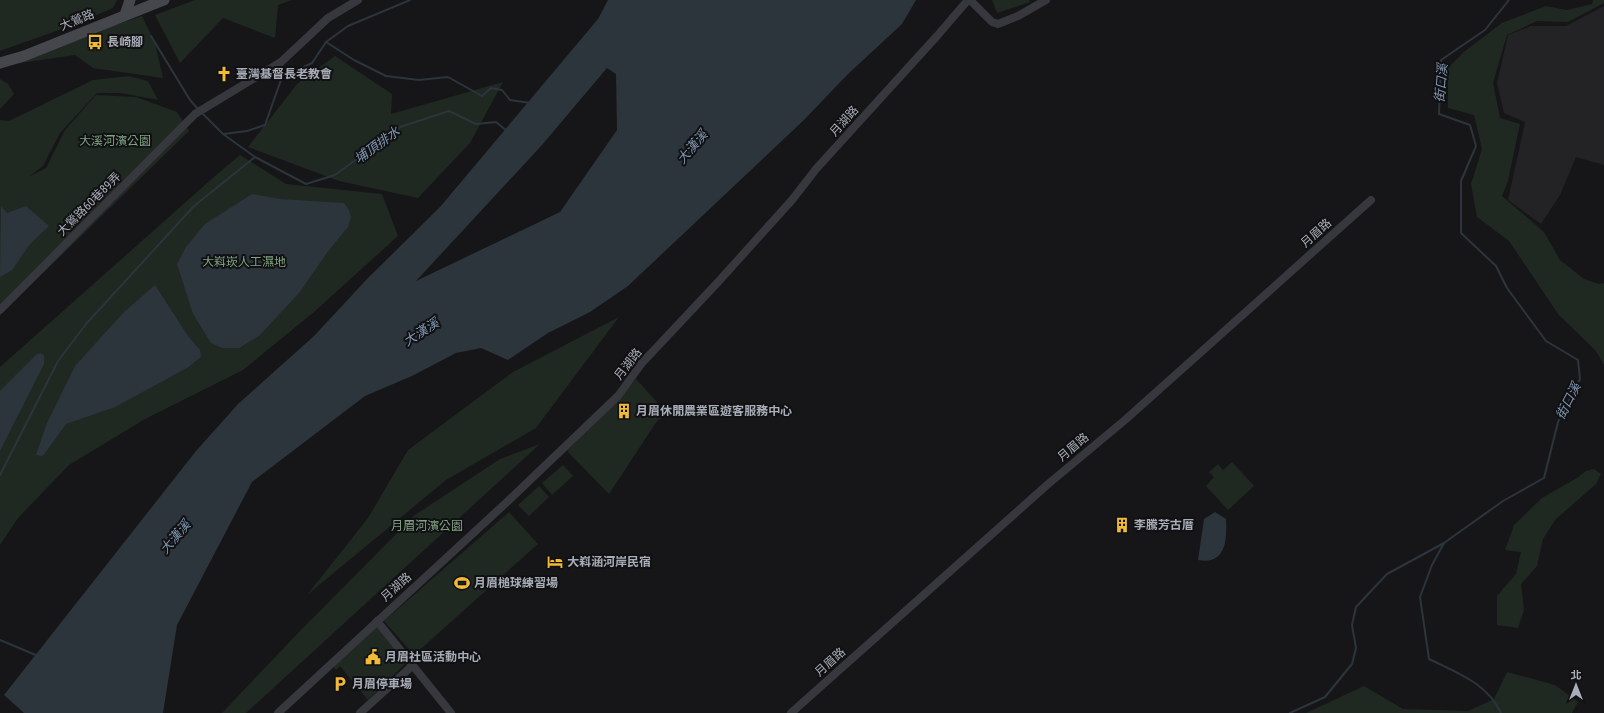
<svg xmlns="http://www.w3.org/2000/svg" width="1604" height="713" viewBox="0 0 1604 713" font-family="'Roboto Condensed','Noto Sans TC',sans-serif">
  <rect width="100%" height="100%" fill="#161618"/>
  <polygon fill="#232225" points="1604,6 1604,165 1576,157 1560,195 1541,224 1508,200 1525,122 1504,113 1497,83 1508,35 1531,26 1566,26"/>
  <g fill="#202822">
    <polygon points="0,0 117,0 113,8 73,25 0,51"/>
    <polygon points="195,0 292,0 278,5 275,38 223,18 180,63 155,15"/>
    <polygon points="992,0 1029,0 1030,2 997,13"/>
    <polygon points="1593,0 1604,0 1604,3 1568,22 1537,21 1507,35 1493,83 1500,118 1520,124 1508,181 1502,196 1544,232 1560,260 1584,279 1599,284 1604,283 1604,365 1596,351 1558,314 1509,241 1477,217 1471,184 1482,149 1474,115 1448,108 1448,68 1465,51 1502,23 1546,6 1567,10 1592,4"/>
    <polygon points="142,16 155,43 163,78 93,68 75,55 20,63 109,27"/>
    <polygon points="335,56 392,94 391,114 503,82 470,143 418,198 339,181 248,147 297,84"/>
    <polygon points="129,76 148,81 158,100 121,93 97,93 60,133 43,166 28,177 46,168 65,130 96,95 136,97 177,112 189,131 0,315 0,120 9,121 93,80"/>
    <polygon points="0,79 8,84 14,94 0,109"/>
    <polygon points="240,155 286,184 382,194 398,236 314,312 243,370 145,419 69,465 18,518 0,545 0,367 215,176"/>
    <polygon points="619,317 536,428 446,480 307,595 368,518 408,450 513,372"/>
    <polygon points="636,379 667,413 657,421 609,494 567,451"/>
    <polygon points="540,444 246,713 222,713 300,631 415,515 500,459"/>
    <polygon points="1232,462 1254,486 1228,510 1206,486 1214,477 1209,472 1218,464 1223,470"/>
    <polygon points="563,465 573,476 552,495 542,483"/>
    <polygon points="1594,469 1601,474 1596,484 1555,520 1543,539 1537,566 1521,584 1524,610 1518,628 1497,625 1497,596 1516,574 1521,552 1505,550 1514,525 1542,498 1577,478 1586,471"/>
    <polygon points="539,486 549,497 529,516 518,505"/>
    <polygon points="509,512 538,544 414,655 384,621"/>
    <polygon points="377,622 409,660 368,700 340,666 336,670 331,664"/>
    <polygon points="1507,672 1555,685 1578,702 1572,713 1306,713 1364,686 1403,709 1468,711 1494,699"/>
  </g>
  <g fill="#2c343c" fill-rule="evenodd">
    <path d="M608 0H916L902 24 847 75 804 120 628 286 590 312 548 333 508 360 481 348 456 353 412 376 365 396 252 482 177 625 163 713H24L4 695 196 451 238 404 314 336 367 279 440 207 598 19ZM607 68 616 74 617 130 560 212 416 281 542 145Z"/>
    <polygon points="252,194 280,199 344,203 349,210 351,217 348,227 329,250 299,293 259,336 239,348 222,348 211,343 193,314 177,264 186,247 205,224"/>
    <polygon points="1,206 7,213 26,206 49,226 30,244 12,270 0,277"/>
    <polygon points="155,285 188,336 200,350 201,357 187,368 115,407 66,424 43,456 36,455 47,423 75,366 124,312"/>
    <polygon points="41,353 44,356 44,364 0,451 0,391 36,355"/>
    <path d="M1215 512 1226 519C1227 540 1226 565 1198 560L1204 519Z"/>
  </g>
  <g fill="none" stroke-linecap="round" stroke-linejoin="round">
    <g stroke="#2c343c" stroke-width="2">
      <polyline points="151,36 190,100 198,109"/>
      <polyline points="326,42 354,60 386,76 419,80 448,77 482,96 491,88 502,90 510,100 530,103"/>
      <polyline points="201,112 223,134 255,157 306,184 335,175 400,127 449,111 476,124 496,122 507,131"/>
      <polyline points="224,134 247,131 265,125 282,77 312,63 326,42 348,26 410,0"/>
      <polyline points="0,475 58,361 86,324 194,206 255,157"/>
      <polyline points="0,640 38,656"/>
      <polyline points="1290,713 1325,697 1352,664 1356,648 1352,625 1356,607 1387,574 1444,543"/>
      <path d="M1501 713C1487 683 1457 673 1429 659L1420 597 1432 565 1444 543 1503 501 1544 478 1558 422 1580 379 1578 360 1546 341 1507 288 1496 266 1461 233V181L1476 146 1470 125 1439 114 1441 60 1485 30 1509 0"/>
    </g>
    <g stroke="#37383d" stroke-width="8">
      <polyline points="970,0 992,22 998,24 1018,16 1046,0"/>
      <polyline points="0,310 195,114 281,62 328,18 358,0"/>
      <polyline points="377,621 451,713"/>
      <polyline points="278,713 507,502 618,396 642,363 719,281 792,200 816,169 937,36 968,0"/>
      <polyline points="360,713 412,666"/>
      <polyline points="791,713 1047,485 1125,420 1371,200"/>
    </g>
    <g stroke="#45474d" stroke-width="11">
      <polyline points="125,15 130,0"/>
      <polyline points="0,63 24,56 164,0"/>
    </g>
  </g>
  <defs>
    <symbol id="bus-bare" viewBox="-9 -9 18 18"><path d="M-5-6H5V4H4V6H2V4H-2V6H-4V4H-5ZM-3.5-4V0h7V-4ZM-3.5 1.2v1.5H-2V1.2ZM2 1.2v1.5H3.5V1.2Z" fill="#f1bb36" stroke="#111113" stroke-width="2.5" paint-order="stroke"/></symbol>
    <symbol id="church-bare" viewBox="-9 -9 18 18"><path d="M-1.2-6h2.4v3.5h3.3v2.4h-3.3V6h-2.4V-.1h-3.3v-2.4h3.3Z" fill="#f1bb36" stroke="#111113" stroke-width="2.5" paint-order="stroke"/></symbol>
    <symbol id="building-bare" viewBox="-9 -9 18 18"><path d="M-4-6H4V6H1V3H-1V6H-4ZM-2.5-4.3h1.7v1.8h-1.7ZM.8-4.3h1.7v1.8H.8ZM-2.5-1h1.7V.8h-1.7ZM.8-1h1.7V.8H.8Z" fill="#f1bb36" stroke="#111113" stroke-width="2.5" paint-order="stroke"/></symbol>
    <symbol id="hotel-bare" viewBox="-9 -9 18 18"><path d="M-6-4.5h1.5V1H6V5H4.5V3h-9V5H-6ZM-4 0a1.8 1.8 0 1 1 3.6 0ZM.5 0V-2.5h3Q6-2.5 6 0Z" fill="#f1bb36" stroke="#111113" stroke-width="2.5" paint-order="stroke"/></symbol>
    <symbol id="stadium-bare" viewBox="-9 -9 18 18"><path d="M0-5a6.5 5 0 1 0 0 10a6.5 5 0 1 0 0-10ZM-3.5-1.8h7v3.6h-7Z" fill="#f1bb36" stroke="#111113" stroke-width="2.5" paint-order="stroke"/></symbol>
    <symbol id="civic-bare" viewBox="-9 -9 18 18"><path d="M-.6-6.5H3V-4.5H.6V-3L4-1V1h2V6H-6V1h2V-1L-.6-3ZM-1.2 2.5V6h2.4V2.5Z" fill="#f1bb36" stroke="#111113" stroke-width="2.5" paint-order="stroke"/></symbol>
    <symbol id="parking-bare" viewBox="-9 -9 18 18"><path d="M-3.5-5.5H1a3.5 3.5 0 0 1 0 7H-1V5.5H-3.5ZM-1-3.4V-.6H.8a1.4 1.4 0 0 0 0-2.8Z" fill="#f1bb36" stroke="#111113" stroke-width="2.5" paint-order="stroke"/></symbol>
  </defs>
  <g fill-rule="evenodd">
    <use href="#bus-bare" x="84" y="31" width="22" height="22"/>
    <use href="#church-bare" x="213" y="63" width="22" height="22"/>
    <use href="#building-bare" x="613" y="400" width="22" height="22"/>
    <use href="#building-bare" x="1111" y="514" width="22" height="22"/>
    <use href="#hotel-bare" x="544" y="551" width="22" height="22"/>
    <use href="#stadium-bare" x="451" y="572" width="22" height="22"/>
    <use href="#civic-bare" x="362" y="646" width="22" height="22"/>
    <use href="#parking-bare" x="329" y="673" width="22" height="22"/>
  </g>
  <g text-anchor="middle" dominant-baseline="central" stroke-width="4" stroke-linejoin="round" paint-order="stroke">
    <g font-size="12" fill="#a8adb8" stroke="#111113">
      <text transform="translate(77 20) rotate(-22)">大鶯路</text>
      <text transform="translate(844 121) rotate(-48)">月湖路</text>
      <text transform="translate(89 204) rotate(-45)">大鶯路60巷89弄</text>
      <text transform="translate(1316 233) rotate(-42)">月眉路</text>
      <text transform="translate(628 364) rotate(-52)">月湖路</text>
      <text transform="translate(1073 447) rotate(-40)">月眉路</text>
      <text transform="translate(396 587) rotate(-42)">月湖路</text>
      <text transform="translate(830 662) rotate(-42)">月眉路</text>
    </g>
    <g font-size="12" font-weight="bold" fill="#a8adb8" stroke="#111113" text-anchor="start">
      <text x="107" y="42">長崎腳</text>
      <text x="236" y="74">臺灣基督長老教會</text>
      <text x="636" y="411">月眉休閒農業區遊客服務中心</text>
      <text x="1134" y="525">李騰芳古厝</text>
      <text x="567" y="562">大嵙涵河岸民宿</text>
      <text x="474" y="583">月眉槌球練習場</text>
      <text x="385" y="657">月眉社區活動中心</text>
      <text x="352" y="684">月眉停車場</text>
    </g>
    <g font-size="12" fill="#80a383" stroke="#111113">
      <text x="115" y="141">大溪河濱公園</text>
      <text x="244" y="262">大嵙崁人工濕地</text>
      <text x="427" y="526">月眉河濱公園</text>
    </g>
    <g font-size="13" font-style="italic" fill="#8099b3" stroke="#111113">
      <text transform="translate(1441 83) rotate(-85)">街口溪</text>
      <text transform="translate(377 145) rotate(-36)">埔頂排水</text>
      <text transform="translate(692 147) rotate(-50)">大漢溪</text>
      <text transform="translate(421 332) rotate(-33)">大漢溪</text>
      <text transform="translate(1568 401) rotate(-63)">街口溪</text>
      <text transform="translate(175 537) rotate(-50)">大漢溪</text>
    </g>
  </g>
  <g transform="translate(1576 685)" stroke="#111113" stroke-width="3" paint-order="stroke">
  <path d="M0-3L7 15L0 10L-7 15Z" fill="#a8adb8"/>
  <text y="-6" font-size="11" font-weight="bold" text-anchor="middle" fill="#a8adb8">北</text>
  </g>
</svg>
